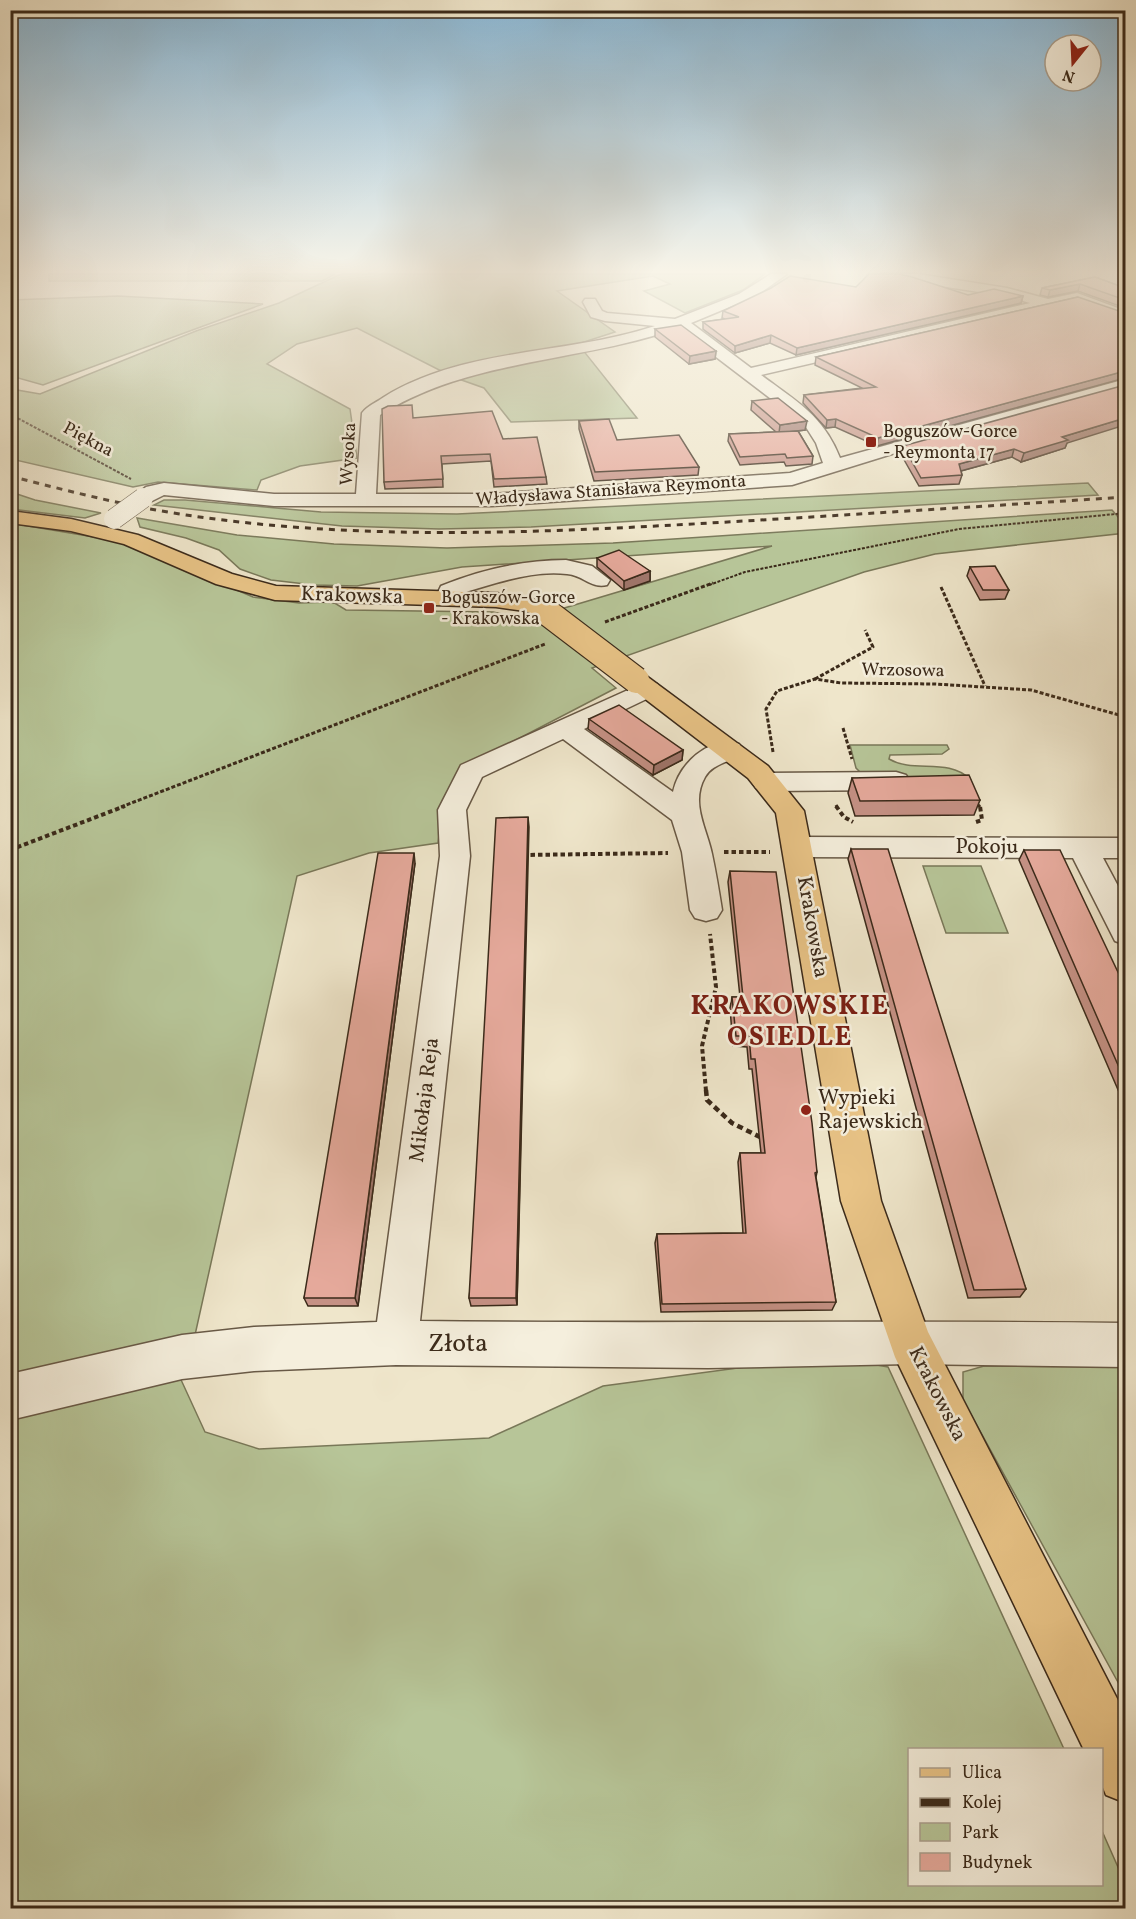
<svg xmlns="http://www.w3.org/2000/svg" width="1136" height="1919" viewBox="0 0 1136 1919" font-family="Vollkorn,serif">
  <rect width="100%" height="100%" fill="#efe6cb"/>
  <filter id="stains"><feTurbulence type="fractalNoise" baseFrequency=".00333" numOctaves="4"/><feColorMatrix values="0 0 0 0 .2 0 0 0 0 .09 0 0 0 0 .02 0 0 0 .5 -.17"/></filter>
  <radialGradient id="worn" r=".72"><stop offset=".6" stop-color="#630" stop-opacity="0"/><stop offset="1" stop-color="#630" stop-opacity=".3"/></radialGradient>
  <g fill="#b7c598" stroke="#797859" stroke-width="1.5">
    <polygon points="49,274 335,274 322,281 49,281"/>
    <polygon points="341,274 765,274 743,290 685,313 644,291 670,284 653,276 557,291 615,332 578,344 637,418 511,422 484,388 453,377 357,328 297,344 267,364 350,409 357,458 300,466 261,480 257,490 158,482 133,487 11,459 11,389 40,394 196,331 279,303"/>
    <polygon points="118,296 263,304 43,385 11,376 11,300"/>
    <polygon points="1088,483 1098,495 531,527 439,529 342,526 154,505 164,500 185,500 321,512 457,514"/>
    <polygon points="11,492 35,500 101,513 85,518 11,509"/>
    <polygon points="1112,510 1125,525 1126,533 935,554 864,572 592,668 616,688 460,769 442,811 438,843 369,853 297,876 193,1344 11,1384 10,523 124,542 253,597 299,603 333,602 346,610 493,612 532,620 561,609 772,546 462,567 357,586 314,585 271,580 240,569 219,550 186,538 140,527 137,518 237,535 334,544 447,548 613,543"/>
    <path d="M850 745H947L949 749 942 754 890 755 889 759C914 774 947 757 970 779L901 777 860 772 856 768Z"/>
    <polygon points="923,866 981,866 1008,933 946,933"/>
    <polygon points="827,1356 888,1367 1064,1749 910,1750 910,1884 1102,1884 1102,1831 1125,1883 1125,1908 11,1908 10,1410 177,1371 205,1432 259,1449 489,1438 603,1386"/>
    <polygon points="984,1366 1125,1367 1125,1695 963,1400 963,1372"/>
  </g>
  <g fill="none" stroke-linecap="round" stroke-linejoin="round">
    <defs>
      <g id="minor">
        <path d="M771 274H787L756 296 691 323 751 368 1030 303 1005 296 888 278 881 274H918L1007 288 1048 299 1077 293 1126 311V320L1076 302 761 375C796 401 823 415 840 458L1126 379V389L892 454 792 485 492 506H274L164 495 150 502H136L133 498 146 487 164 483 274 494H356L362 413C367 406 377 402 384 397 465 347 568 355 655 326L605 321 591 317 583 302 585 299H595L602 311 607 313 675 319 739 294ZM678 328 804 424 816 443 823 463 790 473 492 494H376L380 415C470 358 579 363 678 328Z"/>
        <path d="M566 560 592 566 610 580 607 585C591 589 583 575 567 574 534 570 500 582 469 591L459 595 454 604H438L435 599 441 586C480 570 524 560 566 560Z"/>
        <path d="M648 681 657 684 661 689 657 694 584 729 673 792C679 764 708 736 739 744L743 750C734 763 713 762 705 777 690 803 707 829 712 854 716 873 719 891 722 910L717 918 706 921 695 918 690 910 682 852 672 820 563 739 482 777 466 810 470 856 420 1321C655 1324 890 1320 1126 1323V1367L910 1364 708 1368 396 1365 254 1371 182 1379 10 1420V1374L182 1335 254 1327 377 1322 440 856 438 810 461 765Z"/>
        <polygon points="896,772 906,775 910,781 906,787 896,790 766,791 756,788 752,782 756,776 766,773"/>
        <polygon points="797,837 1126,838 1126,858 1103,858 1126,901 1126,945 1115,941 1073,858 797,857 786,854 782,847 786,840"/>
      </g>
      <g id="major">
        <polygon points="10,511 71,519 138,535 232,574 276,586 496,593 538,600 556,608 560,613 556,618 548,620 525,611 496,607 275,600 216,584 124,544 71,531 10,523"/>
        <polygon points="636,672 645,675 768,766 804,811 881,1201 928,1332 1126,1716 1126,1803 1106,1795 1102,1785 1102,1750 1084,1750 895,1357 841,1201 776,813 748,778 627,685 623,680 627,675"/>
      </g>
    </defs>
    <use href="#minor" stroke="#685946" stroke-width="3"/>
    <use href="#major" stroke="#3b2a1a" stroke-width="3"/>
    <g stroke="#3b2a1a" stroke-width="2" stroke-dasharray="3 1.5" stroke-linecap="butt">
      <polyline points="10,414 131,479"/>
      <polyline points="709,585 745,572 959,529 1126,513"/>
    </g>
    <g stroke="#3b2a1a" stroke-width="3" stroke-dasharray="4 2" stroke-linecap="butt">
      <polyline points="941,587 985,686"/>
      <polyline points="605,622 713,583"/>
      <polyline points="815,679 873,647 865,630"/>
      <polyline points="843,728 852,759"/>
      <polyline points="773,752 766,709 777,691 815,679 841,683 936,684 1031,690 1126,717"/>
      <polyline points="975,800 980,807"/>
      <polyline points="836,805 837,807"/>
      <polyline points="121,807 545,644"/>
    </g>
    <g stroke="#3b2a1a" stroke-width="4" stroke-dasharray="4.5 3" stroke-linecap="butt">
      <polyline points="836,806 844,817 853,822"/>
      <polyline points="976,822 982,820 980,806"/>
      <polyline points="10,850 125,806"/>
      <polyline points="724,852 770,852"/>
      <polyline points="523,855 668,853"/>
      <polyline points="706,1091 702,1046 716,987 710,934"/>
    </g>
    <polyline stroke="#3b2a1a" stroke-width="4.5" stroke-dasharray="6 4" stroke-linecap="butt" points="706,1090 707,1100 732,1123 762,1138"/>
    <use href="#minor" fill="#f5efdd" fill-rule="evenodd"/>
    <use href="#major" fill="#e8c386" fill-rule="evenodd"/>
    <path stroke="#3b2a1a" stroke-width="3" stroke-dasharray="6 6" stroke-linecap="butt" d="M10 476C68 491 126 506 186 515 359 541 536 533 710 523 848 515 987 506 1126 497"/>
    <defs>
      <polyline id="minor-bridge" points="114,519 143,498"/>
      <polyline id="major-bridge" points="548,613 636,680"/>
    </defs>
    <use href="#minor-bridge" stroke="#685946" stroke-width="21" stroke-linecap="butt"/>
    <use href="#major-bridge" stroke="#3b2a1a" stroke-width="28" stroke-linecap="butt"/>
    <use href="#minor-bridge" stroke="#f5efdd" stroke-width="20"/>
    <use href="#major-bridge" stroke="#e8c386" stroke-width="26"/>
  </g>
  <g fill="#c59185" stroke="#3b2a1a" stroke-width="1.5">
    <polygon points="1095,277 1125,288 1125,308 1078,291 1048,297 1040,295 1042,288"/>
    <polygon points="856,287 968,295 1023,296 1021,303 796,355 770,343 735,353 703,329 703,322 725,319 722,318 723,311"/>
    <polygon points="1078,297 877,446 835,427 826,428 803,403 804,395 862,388 815,365 816,357"/>
    <polygon points="655,329 716,351 715,359 689,364 655,337"/>
    <polygon points="752,401 805,430 798,431 813,456 812,464 786,466 784,462 740,465 728,441 729,434 776,432 751,410"/>
    <polygon points="413,418 503,439 546,477 547,484 494,487 491,461 442,464 443,487 385,489 384,482"/>
    <polygon points="579,421 617,440 699,467 698,475 594,481 579,429"/>
    <polygon points="1067,443 1065,448 1021,462 1012,457 961,471 962,475 959,484 935,485 919,486 903,458 897,455 899,447"/>
    <polygon points="597,558 650,571 650,581 624,590 597,567"/>
    <polygon points="970,567 1009,590 1005,599 980,600 967,576"/>
    <polygon points="589,719 683,750 682,760 653,775 588,729"/>
    <polygon points="852,778 980,800 974,815 855,816 848,793"/>
    <polygon points="528,817 517,1305 471,1306 469,1298"/>
    <polygon points="851,849 1026,1289 1020,1297 968,1298 848,859"/>
    <polygon points="1024,850 1125,987 1125,1106 1019,860"/>
    <polygon points="415,863 358,1306 308,1306 304,1298"/>
    <polygon points="730,871 817,1172 816,1177 836,1302 832,1310 661,1312 655,1243 657,1234 743,1233 738,1162 740,1153 761,1153 752,1069 749,1069 747,1047 733,1046 730,1008 732,997 740,997 728,882"/>
  </g>
  <g fill="#a0766c" stroke="#3b2a1a" stroke-width="1.5">
    <polygon points="1080,284 1078,291 1048,297 1050,290"/>
    <polygon points="1023,296 1021,303 796,355 797,348"/>
    <polygon points="771,335 770,343 735,353 735,346"/>
    <polygon points="716,351 715,359 689,364 690,356"/>
    <polygon points="1125,371 1125,378 877,446 878,438"/>
    <polygon points="1125,418 1125,425 1067,443 1065,448 1021,462 1024,453 1062,437"/>
    <polygon points="836,419 835,427 826,428 827,420"/>
    <polygon points="807,421 805,430 779,433 780,425"/>
    <polygon points="1014,449 1012,457 957,472 959,464"/>
    <polygon points="650,571 650,581 624,590 624,581"/>
    <polygon points="683,750 682,760 653,775 654,765"/>
    <polygon points="528,817 529,827 517,1305 516,1298"/>
    <polygon points="414,853 415,863 358,1306 355,1298"/>
  </g>
  <g fill="#e5a99b" stroke="#3b2a1a" stroke-width="1.5">
    <polygon points="869,274 899,274 912,277 968,295 994,289 1023,296 797,348 771,335 735,346 703,322 739,317 723,311 771,288 790,276 856,287"/>
    <polygon points="1095,277 1125,288 1125,300 1080,284 1050,290 1042,288"/>
    <polygon points="1078,297 1125,313 1125,371 878,438 836,419 827,420 804,395 876,387 816,357"/>
    <polygon points="681,325 716,351 690,356 655,329"/>
    <polygon points="1125,385 1125,418 1062,437 1068,440 1024,453 1014,449 959,464 962,475 921,478 905,449 899,447"/>
    <polygon points="778,398 807,421 780,425 752,401"/>
    <polygon points="412,405 413,418 492,411 503,439 537,437 546,477 494,479 490,454 441,456 443,479 384,482 382,409 388,406"/>
    <polygon points="609,419 617,440 679,435 699,467 595,472 579,421"/>
    <polygon points="798,431 813,456 787,458 785,454 740,457 729,434"/>
    <polygon points="619,550 650,571 624,581 597,558"/>
    <polygon points="995,566 1009,590 983,590 970,567"/>
    <polygon points="619,705 683,750 654,765 589,719"/>
    <polygon points="969,775 980,800 860,801 852,778"/>
    <polygon points="528,817 516,1298 469,1298 496,818"/>
    <polygon points="851,849 888,849 1026,1289 974,1290"/>
    <polygon points="1024,850 1060,850 1125,987 1125,1081"/>
    <polygon points="378,853 414,853 355,1298 304,1298"/>
    <polygon points="730,871 776,872 812,1123 817,1172 815,1173 836,1302 662,1304 657,1234 746,1233 740,1153 765,1153 755,1059 751,1059 749,1036 736,1036 732,997 743,997"/>
  </g>
  <linearGradient id="sky" x2="0" y2="1"><stop stop-color="#89b8d7"/><stop offset="0.5" stop-color="#f8f4e8"/><stop offset="1" stop-color="#f8f4e8" stop-opacity="0"/></linearGradient>
  <rect width="1136" height="543" fill="url(#sky)"/>
  <g fill="#8f2418" stroke="#f5efdd" stroke-width="2">
    <rect x="865" y="436" width="12" height="12" rx="3"/>
    <rect x="423" y="602" width="12" height="12" rx="3"/>
    <circle cx="806" cy="1110" r="6"/>
  </g>
  <g text-anchor="middle" dominant-baseline="central" stroke-width="5" stroke-linejoin="round" paint-order="stroke">
    <g font-size="18" fill="#3b2a1a" stroke="#f5efdd" text-anchor="start">
      <text x="883" y="432">Boguszów-Gorce<tspan x="883" dy="21">- Reymonta 17</tspan></text>
      <text x="441" y="598">Boguszów-Gorce<tspan x="441" dy="21">- Krakowska</tspan></text>
    </g>
    <g font-size="18" fill="#3b2a1a" stroke="#f5efdd">
      <text transform="translate(88 440) rotate(28)">Piękna</text>
      <text transform="translate(349 454) rotate(-87)">Wysoka</text>
      <text transform="translate(611 491) rotate(-4)">Władysława Stanisława Reymonta</text>
      <text transform="translate(903 671) rotate(1)">Wrzosowa</text>
    </g>
    <g font-size="21" fill="#3b2a1a" stroke="#f5efdd">
      <text transform="translate(352 596) rotate(2)">Krakowska</text>
      <text x="987" y="847">Pokoju</text>
      <text transform="translate(812 927) rotate(80)">Krakowska</text>
      <text transform="translate(425 1100) rotate(-83)">Mikołaja Reja</text>
      <text transform="translate(937 1394) rotate(63)">Krakowska</text>
    </g>
    <g font-size="21" fill="#3b2a1a" stroke="#f5efdd" text-anchor="start">
      <text x="818" y="1098">Wypieki<tspan x="818" dy="24">Rajewskich</tspan></text>
    </g>
    <g font-size="26" fill="#3b2a1a" stroke="#f5efdd">
      <text x="458" y="1344">Złota</text>
    </g>
    <g font-size="27" font-weight="bold" letter-spacing="1.5" fill="#7a1f14" stroke="#f5efdd">
      <text x="790" y="1007">KRAKOWSKIE<tspan x="790" dy="31">OSIEDLE</tspan></text>
    </g>
  </g>
  <rect width="1136" height="1919" fill="none" stroke="#efe6cb" stroke-width="36"/>
  <rect x="12" y="12" width="1112" height="1895" fill="none" stroke="#3b2a1a" stroke-width="3"/>
  <rect x="18" y="18" width="1100" height="1883" fill="none" stroke="#3b2a1a" stroke-width="1.5"/>
  <rect x="908" y="1748" width="195" height="138" fill="#f5efdd" stroke="#aba08f" stroke-width="1.5"/>
  <rect x="920" y="1768" width="30" height="9" fill="#e8c386" stroke="#aba08f" stroke-width="1.5"/>
  <text x="962" y="1778" font-size="18" fill="#3b2a1a">Ulica</text>
  <rect x="920" y="1798" width="30" height="9" fill="#3b2a1a" stroke="#aba08f" stroke-width="1.5"/>
  <text x="962" y="1808" font-size="18" fill="#3b2a1a">Kolej</text>
  <rect x="920" y="1823" width="30" height="18" fill="#b7c598" stroke="#aba08f" stroke-width="1.5"/>
  <text x="962" y="1838" font-size="18" fill="#3b2a1a">Park</text>
  <rect x="920" y="1853" width="30" height="18" fill="#e5a99b" stroke="#aba08f" stroke-width="1.5"/>
  <text x="962" y="1868" font-size="18" fill="#3b2a1a">Budynek</text>
  <g transform="translate(1073 63) rotate(198)"><circle r="28" fill="#f5efdd" stroke="#aba08f" stroke-width="1.5"/>
  <path d="M0-4.5L10 22L0 15L-10 22Z" fill="#8f2418"/>
  <text y="-9" font-size="16" font-weight="bold" text-anchor="middle" fill="#3b2a1a">N</text>
  </g>
  <rect width="100%" height="100%" filter="url(#stains)"/>
  <rect width="100%" height="100%" fill="url(#worn)"/>
</svg>
